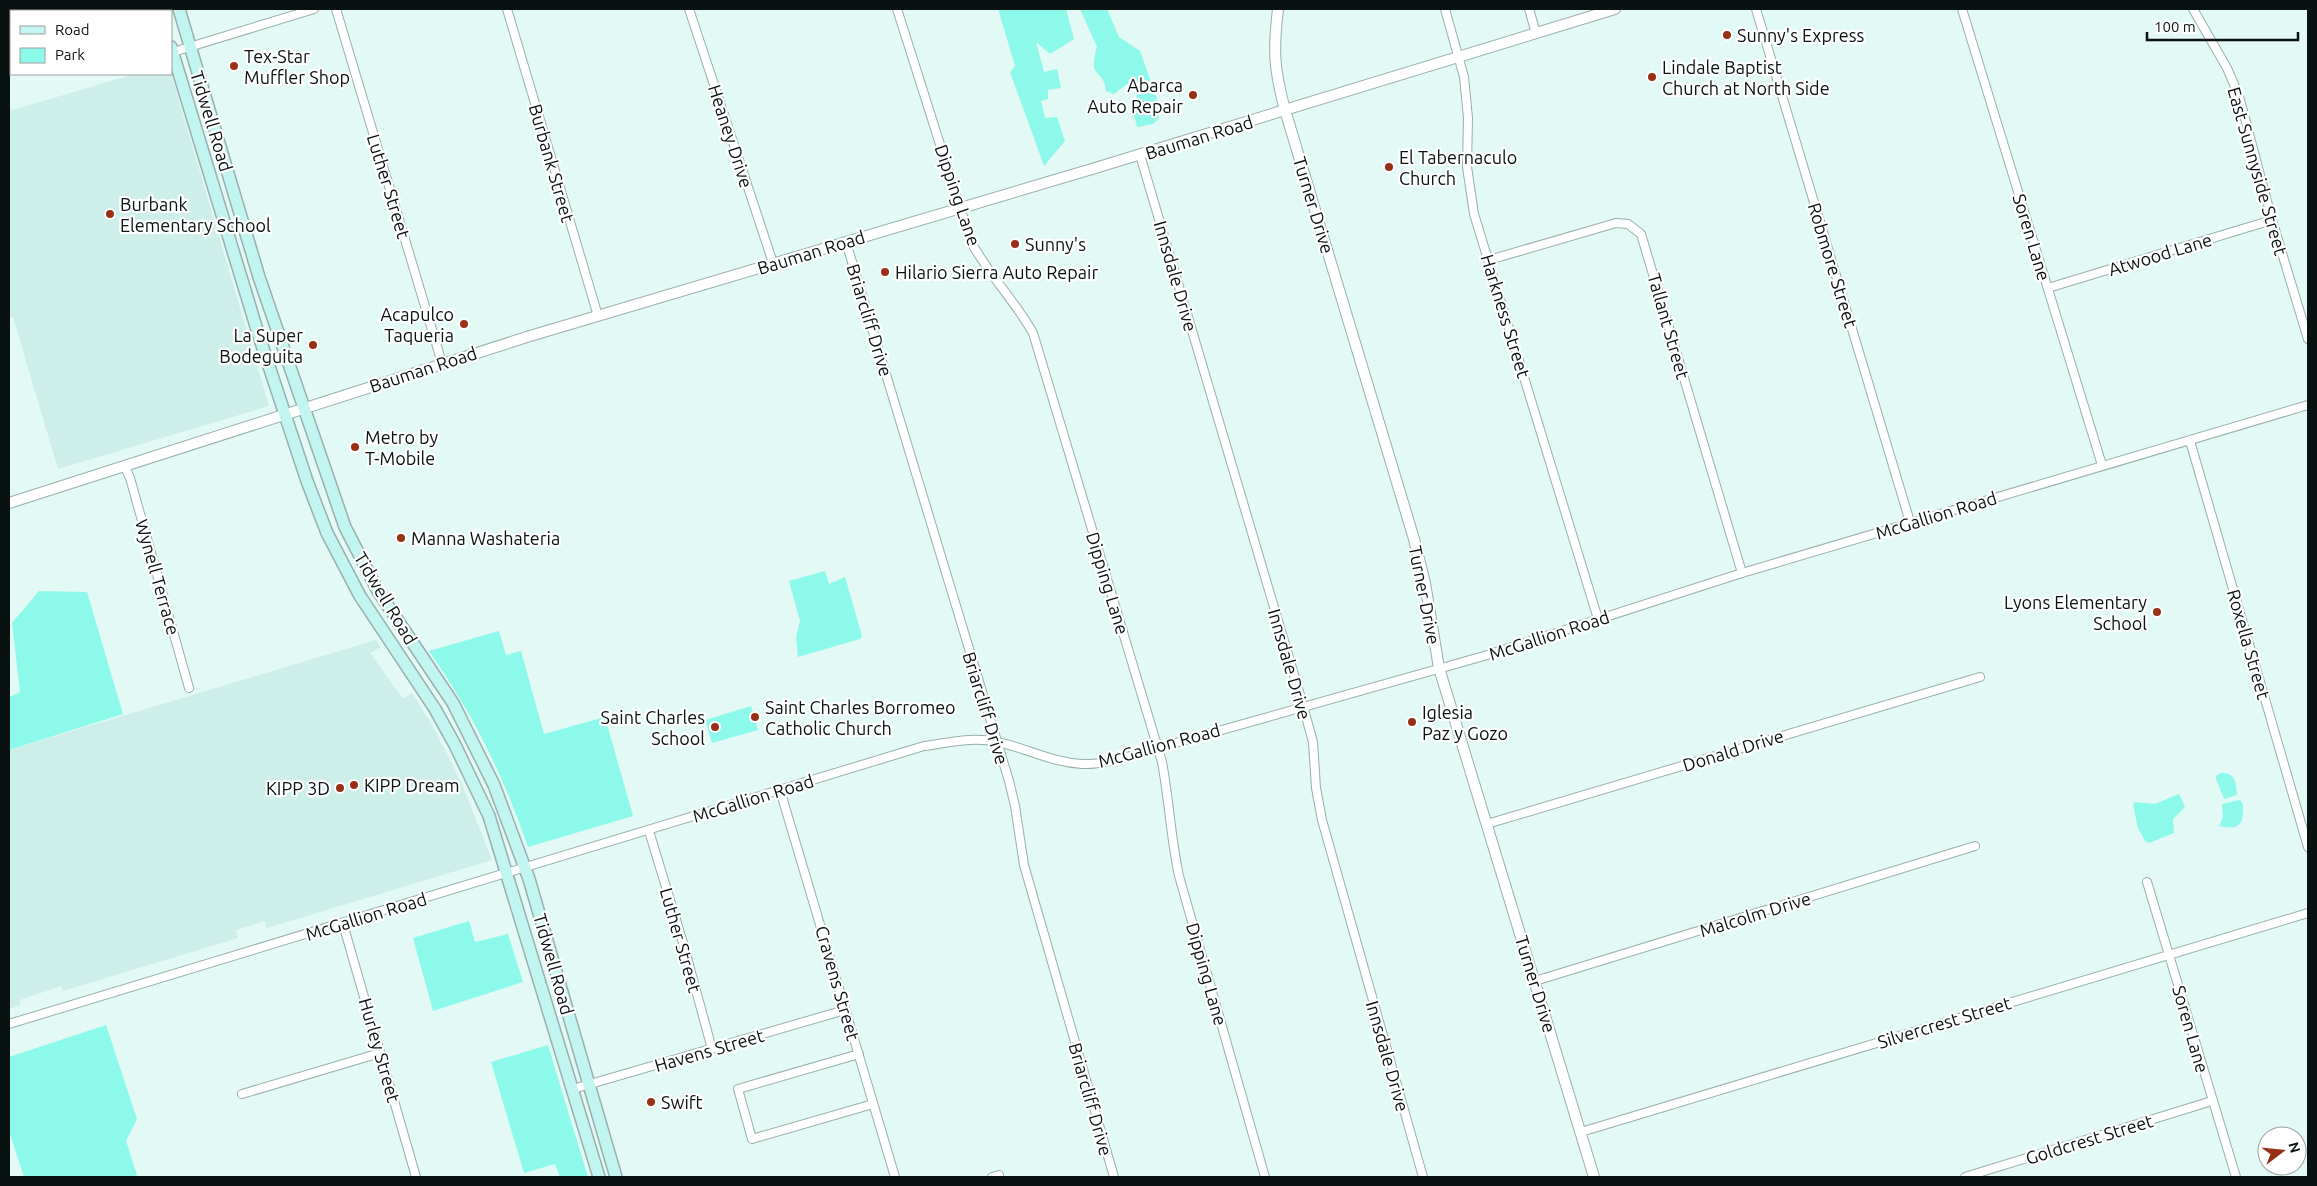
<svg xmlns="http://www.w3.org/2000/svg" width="2317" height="1186" viewBox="0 0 2317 1186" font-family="Ubuntu,sans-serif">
  <rect width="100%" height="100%" fill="#e2f9f5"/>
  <g fill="#ceeee9">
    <polygon points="135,74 171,74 269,406 58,469 13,317 9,317 9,111"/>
    <polygon points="376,640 381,647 370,653 403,699 412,693 434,728 462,784 492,860 267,928 265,921 236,930 238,938 63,991 61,986 20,1000 21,1005 9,1009 9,750"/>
  </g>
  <g fill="#8df9eb">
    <polygon points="998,9 1066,9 1074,39 1050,54 1036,42 1044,72 1057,69 1061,88 1048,90 1048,99 1041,101 1045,118 1057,117 1065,141 1044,166 1010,72 1015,66"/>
    <path d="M1080 9H1107L1119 37 1140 51 1158 102 1159 118 1153 124 1137 127 1133 111 1139 86 1134 79 1114 94 1106 91C1104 67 1087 81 1097 47Z"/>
    <polygon points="825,571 829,584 845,577 862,636 860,639 798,657 796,637 800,621 789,581"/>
    <polygon points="39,591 87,592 123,714 9,750 9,697 20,692 12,623"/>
    <path d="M499 631 506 655 521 651 544 734 605 717 633 816 528 847C502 772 474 716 429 651Z"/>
    <polygon points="751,706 758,730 712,743 705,720"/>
    <path d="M2221 773C2236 773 2236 782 2237 795L2224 799 2216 779V776Z"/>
    <polygon points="2179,794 2185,807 2173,819 2174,833 2149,843 2145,841 2138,828 2133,805 2135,802 2155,804"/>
    <path d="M2239 800C2244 803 2243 805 2243 811 2243 828 2234 829 2219 826L2223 817 2222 804Z"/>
    <polygon points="469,921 475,942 508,934 523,982 433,1011 413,938"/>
    <polygon points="106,1025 137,1119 126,1141 137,1175 132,1177 24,1177 9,1131 9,1057"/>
    <polygon points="548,1045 588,1177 560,1177 555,1164 524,1173 491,1062"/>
  </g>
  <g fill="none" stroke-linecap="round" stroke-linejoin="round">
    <defs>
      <g id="minor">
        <polyline points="336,9 442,363"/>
        <polyline points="507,9 598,316"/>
        <polyline points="689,9 773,263"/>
        <path d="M897 9 971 242C989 275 1015 301 1033 333L1162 762C1169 800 1171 839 1179 876L1265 1177"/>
        <polyline points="1445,9 1464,77 1468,118 1467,167 1474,214 1598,619"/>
        <polyline points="1529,9 1536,33"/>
        <polyline points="1756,9 1910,522"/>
        <polyline points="1962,9 2102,465"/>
        <polyline points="2193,9 2227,68 2239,96 2272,220 2308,339"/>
        <polyline points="101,11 109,9"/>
        <polyline points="9,38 11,37"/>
        <polyline points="173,52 314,9"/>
        <polyline points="1140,155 1300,695 1313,742 1316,788 1322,820 1423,1177"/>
        <polyline points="846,242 1009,781 1015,806 1024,865 1114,1177"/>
        <polyline points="1489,260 1616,223 1628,224 1641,234 1742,573"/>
        <polyline points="2048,288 2272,220"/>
        <polyline points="2190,441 2308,847"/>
        <polyline points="125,467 130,478 189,688"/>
        <polyline points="780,790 895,1177"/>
        <polyline points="1487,824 1980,677"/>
        <polyline points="649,831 683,943 712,1049"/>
        <polyline points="2147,882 2236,1177"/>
        <polyline points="343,924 416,1177"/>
        <polyline points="1535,981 1975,846"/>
        <path d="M9 1024 924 746C947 743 974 736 997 742 1027 748 1050 762 1082 764 1107 765 1134 754 1158 748L1484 656 1742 573 2308 405"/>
        <polyline points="859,1054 738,1089 752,1139 873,1104"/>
        <polyline points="573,1089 845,1010"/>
        <polyline points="242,1094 380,1053"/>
        <polyline points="1581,1132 2308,913"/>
        <polyline points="992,1177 999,1175"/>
        <polyline points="1965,1177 2212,1101"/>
      </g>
      <g id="tertiary">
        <path d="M1278 9C1273 51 1274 69 1285 110L1414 539 1425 583 1439 668 1594 1177"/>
        <polyline points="9,503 530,336 1092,169 1615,9"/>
      </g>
      <g id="secondary">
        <polyline points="160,9 160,11"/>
        <polyline points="179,9 259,277 345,527 378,591 453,703 494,785 529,879 616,1177"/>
        <polyline points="171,47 258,333 307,481 327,533 360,596 435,709 455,745 489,816 599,1177"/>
      </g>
    </defs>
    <use href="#minor" stroke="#99afab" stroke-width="10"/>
    <use href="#tertiary" stroke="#99afab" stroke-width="12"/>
    <use href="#secondary" stroke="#99afab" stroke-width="14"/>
    <use href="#minor" stroke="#fff" stroke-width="8"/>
    <use href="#tertiary" stroke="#fff" stroke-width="10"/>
    <use href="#secondary" stroke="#c3f5f0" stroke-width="11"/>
  </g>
  <g fill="#983016" stroke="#fff" stroke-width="2">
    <circle cx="1727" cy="35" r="5"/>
    <circle cx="234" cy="66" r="5"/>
    <circle cx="1652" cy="77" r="5"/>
    <circle cx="1193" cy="95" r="5"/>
    <circle cx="1389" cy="167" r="5"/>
    <circle cx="110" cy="214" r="5"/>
    <circle cx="1015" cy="244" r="5"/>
    <circle cx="885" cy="272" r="5"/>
    <circle cx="464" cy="324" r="5"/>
    <circle cx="313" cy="345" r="5"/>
    <circle cx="355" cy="447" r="5"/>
    <circle cx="401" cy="538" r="5"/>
    <circle cx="2157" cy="612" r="5"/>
    <circle cx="755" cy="717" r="5"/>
    <circle cx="1412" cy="722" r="5"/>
    <circle cx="715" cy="727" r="5"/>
    <circle cx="354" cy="785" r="5"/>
    <circle cx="340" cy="788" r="5"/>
    <circle cx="651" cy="1102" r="5"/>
  </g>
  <g text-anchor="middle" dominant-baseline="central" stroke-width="4.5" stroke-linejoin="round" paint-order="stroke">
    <g font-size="18" fill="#0a1211" stroke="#fff" text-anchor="start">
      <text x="1737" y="35">Sunny's Express</text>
      <text x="244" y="56">Tex-Star<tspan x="244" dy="21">Muffler Shop</tspan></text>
      <text x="1662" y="67">Lindale Baptist<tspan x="1662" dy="21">Church at North Side</tspan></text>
      <text x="1183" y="85" text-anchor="end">Abarca<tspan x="1183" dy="21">Auto Repair</tspan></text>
      <text x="1399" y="157">El Tabernaculo<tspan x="1399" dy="21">Church</tspan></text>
      <text x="120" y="204">Burbank<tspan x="120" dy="21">Elementary School</tspan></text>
      <text x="1025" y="244">Sunny's</text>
      <text x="895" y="272">Hilario Sierra Auto Repair</text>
      <text x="454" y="314" text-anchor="end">Acapulco<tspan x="454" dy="21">Taqueria</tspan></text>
      <text x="303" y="335" text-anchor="end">La Super<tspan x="303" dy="21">Bodeguita</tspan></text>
      <text x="365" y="437">Metro by<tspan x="365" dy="21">T-Mobile</tspan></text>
      <text x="411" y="538">Manna Washateria</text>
      <text x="2147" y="602" text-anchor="end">Lyons Elementary<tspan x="2147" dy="21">School</tspan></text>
      <text x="765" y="707">Saint Charles Borromeo<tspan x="765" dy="21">Catholic Church</tspan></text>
      <text x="1422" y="712">Iglesia<tspan x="1422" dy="21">Paz y Gozo</tspan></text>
      <text x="705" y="717" text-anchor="end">Saint Charles<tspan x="705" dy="21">School</tspan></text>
      <text x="364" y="785">KIPP Dream</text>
      <text x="330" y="788" text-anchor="end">KIPP 3D</text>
      <text x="661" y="1102">Swift</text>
    </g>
    <g font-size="18" fill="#0a1211" stroke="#fff">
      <text transform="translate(212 121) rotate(73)">Tidwell Road</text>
      <text transform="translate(731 136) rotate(72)">Heaney Drive</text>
      <text transform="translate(1199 137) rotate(-17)">Bauman Road</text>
      <text transform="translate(552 163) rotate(74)">Burbank Street</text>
      <text transform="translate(2258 171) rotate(74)">East Sunnyside Street</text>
      <text transform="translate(389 186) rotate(73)">Luther Street</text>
      <text transform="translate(958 195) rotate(71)">Dipping Lane</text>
      <text transform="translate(1314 205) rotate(73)">Turner Drive</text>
      <text transform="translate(2032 237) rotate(73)">Soren Lane</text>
      <text transform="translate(811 252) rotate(-17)">Bauman Road</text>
      <text transform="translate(2160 254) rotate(-17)">Atwood Lane</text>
      <text transform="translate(1833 265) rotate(73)">Robmore Street</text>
      <text transform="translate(1176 276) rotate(74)">Innsdale Drive</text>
      <text transform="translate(1506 316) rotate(73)">Harkness Street</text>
      <text transform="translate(870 320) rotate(73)">Briarcliff Drive</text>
      <text transform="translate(1669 326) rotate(74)">Tallant Street</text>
      <text transform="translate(423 369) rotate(-18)">Bauman Road</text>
      <text transform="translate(1936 515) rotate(-17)">McGallion Road</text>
      <text transform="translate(158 577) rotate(74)">Wynell Terrace</text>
      <text transform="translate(1108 583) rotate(73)">Dipping Lane</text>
      <text transform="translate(1425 595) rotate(79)">Turner Drive</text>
      <text transform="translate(386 598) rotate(59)">Tidwell Road</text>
      <text transform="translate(1549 635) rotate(-18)">McGallion Road</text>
      <text transform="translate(2249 644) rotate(74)">Roxella Street</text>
      <text transform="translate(1290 664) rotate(74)">Innsdale Drive</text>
      <text transform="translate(986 708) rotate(73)">Briarcliff Drive</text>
      <text transform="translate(1159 745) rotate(-15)">McGallion Road</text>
      <text transform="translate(1733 750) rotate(-17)">Donald Drive</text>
      <text transform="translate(753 798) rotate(-17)">McGallion Road</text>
      <text transform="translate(1755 914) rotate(-17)">Malcolm Drive</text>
      <text transform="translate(366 916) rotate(-17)">McGallion Road</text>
      <text transform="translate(681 940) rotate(74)">Luther Street</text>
      <text transform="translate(554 964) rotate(74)">Tidwell Road</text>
      <text transform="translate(1207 974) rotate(74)">Dipping Lane</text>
      <text transform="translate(838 983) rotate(74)">Cravens Street</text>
      <text transform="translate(1536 984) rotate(73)">Turner Drive</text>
      <text transform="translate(1944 1022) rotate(-17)">Silvercrest Street</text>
      <text transform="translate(2191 1029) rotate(74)">Soren Lane</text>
      <text transform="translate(380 1050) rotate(74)">Hurley Street</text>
      <text transform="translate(709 1050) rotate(-16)">Havens Street</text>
      <text transform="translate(1388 1056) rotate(74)">Innsdale Drive</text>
      <text transform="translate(1091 1099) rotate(74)">Briarcliff Drive</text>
      <text transform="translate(2089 1139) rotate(-17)">Goldcrest Street</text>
    </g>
  </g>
  <rect width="2317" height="1186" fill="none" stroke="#0a1211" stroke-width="20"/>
  <rect x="10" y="10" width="162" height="65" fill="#ffffff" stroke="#9da0a0"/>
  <rect x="20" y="26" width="25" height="8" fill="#c3f5f0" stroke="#9da0a0"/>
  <text x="55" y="35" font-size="15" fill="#0a1211">Road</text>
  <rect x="20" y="48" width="25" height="15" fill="#8df9eb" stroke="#9da0a0"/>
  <text x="55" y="60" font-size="15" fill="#0a1211">Park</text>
  <g transform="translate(2282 1151) rotate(74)"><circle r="24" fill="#ffffff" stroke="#9da0a0"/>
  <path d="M0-4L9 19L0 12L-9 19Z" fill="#983016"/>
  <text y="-8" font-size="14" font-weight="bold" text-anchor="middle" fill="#0a1211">N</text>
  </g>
  <path d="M2147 32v8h151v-8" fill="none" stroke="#0a1211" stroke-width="2.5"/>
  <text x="2154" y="32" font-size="15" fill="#0a1211" stroke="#ffffff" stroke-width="4" paint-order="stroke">100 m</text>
</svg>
